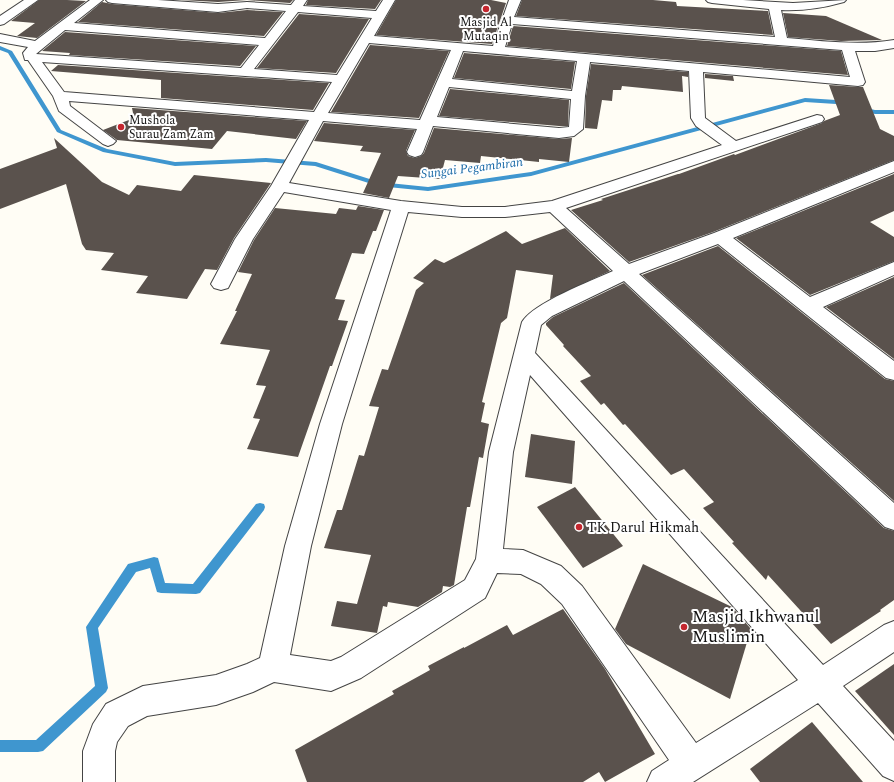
<svg xmlns="http://www.w3.org/2000/svg" width="894" height="782" viewBox="0 0 894 782" font-family="Spectral,serif">
  <rect width="100%" height="100%" fill="#fffdf5"/>
  <g fill="none" stroke-linecap="round" stroke-linejoin="round">
    <g fill="#3f96cf" fill-rule="evenodd">
      <polygon points="0,46 12,51 61,130 107,149 175,162 266,158 316,162 379,182 428,187 531,172 805,98 836,100 850,105 847,107 836,104 805,102 531,176 428,191 378,186 315,166 266,162 175,166 103,152 57,132 8,53 0,50"/>
      <polygon points="861,107 875,110 894,110 894,114 875,114 859,110 859,108"/>
      <polygon points="260,503 264,504 265,507 264,510 200,593 196,594 161,593 157,592 150,568 136,572 98,628 108,688 106,692 43,751 38,752 0,752 0,740 36,740 95,686 86,627 128,564 154,557 158,558 165,583 193,584 256,504"/>
    </g>
  </g>
  <g fill="#5a524d">
    <polygon points="39,0 67,0 86,1 37,38 17,36 35,23 11,21"/>
    <polygon points="181,0 293,0 290,3 247,0 218,2"/>
    <polygon points="308,0 381,0 375,9 306,5"/>
    <polygon points="396,0 491,0 506,3 492,44 376,35"/>
    <polygon points="522,0 653,0 676,2 677,6 768,11 773,35 516,16"/>
    <polygon points="102,2 112,4 218,13 247,10 283,12 264,36 78,22"/>
    <polygon points="783,13 826,16 882,40 841,41 788,37"/>
    <polygon points="299,14 369,19 336,73 257,68"/>
    <polygon points="513,26 841,51 848,75 507,46"/>
    <polygon points="65,32 256,46 240,66 69,55 70,53 42,51"/>
    <polygon points="370,45 449,51 419,118 331,112"/>
    <polygon points="464,53 575,62 571,89 454,78"/>
    <polygon points="591,64 688,72 688,77 682,76 683,92 622,86 621,90 613,90 612,101 602,100 597,129 585,128 586,96"/>
    <polygon points="58,65 329,83 313,110 161,98 161,80 51,71"/>
    <polygon points="705,74 733,76 734,81 705,78"/>
    <polygon points="829,85 858,87 863,87 880,129 894,136 894,160 713,232 629,262 571,210 603,200 601,199 678,174 679,174 734,154 735,155 822,123 824,121 840,115"/>
    <polygon points="450,89 569,100 568,126 559,126 439,116"/>
    <polygon points="132,108 133,108 307,121 296,139 227,131 212,149 117,140 103,130 134,118"/>
    <polygon points="324,123 415,130 406,151 408,156 415,158 421,156 424,153 434,128 559,139 572,138 569,162 539,159 539,162 481,156 480,163 445,160 440,179 398,176 389,198 363,193 381,153 360,151 363,146 314,141"/>
    <polygon points="54,138 102,182 129,195 137,185 181,191 194,175 271,183 234,238 217,270 205,269 187,299 136,293 148,276 101,270 114,253 86,250 82,244 66,184 0,209 0,169 57,148"/>
    <polygon points="894,174 894,211 870,222 894,237 894,261 810,295 736,238"/>
    <polygon points="358,206 384,210 376,231 373,231 364,254 352,253 335,299 345,300 338,320 348,321 332,366 330,366 298,457 247,449 260,419 253,418 266,386 256,385 270,350 220,344 237,311 235,311 252,274 238,272 254,240 275,208 336,214 339,208 356,210"/>
    <polygon points="565,228 610,271 550,299 553,275 516,270 507,318 501,323 482,402 485,403 481,422 489,424 483,458 479,457 470,507 467,507 454,585 450,587 443,586 442,592 418,607 388,602 387,607 383,606 377,633 331,626 337,601 357,604 371,555 324,548 337,510 342,510 359,455 364,456 379,407 369,406 382,369 388,370 416,290 424,283 413,278 435,259 444,263 506,231 522,244"/>
    <polygon points="718,246 885,379 894,381 894,501 642,275"/>
    <polygon points="894,277 894,359 826,307"/>
    <polygon points="624,283 884,528 894,531 894,600 880,610 881,611 831,644 768,575 766,580 732,543 734,542 703,508 714,502 684,469 671,475 625,424 623,425 604,403 601,405 580,381 591,376 563,346 564,345 546,325 546,323 553,317"/>
    <polygon points="531,434 575,441 572,484 525,477"/>
    <polygon points="575,487 623,546 583,568 537,507"/>
    <polygon points="643,564 732,607 751,629 730,699 626,644 615,629"/>
    <polygon points="563,609 605,669 655,754 605,782 599,772 583,782 307,782 295,750 394,694 392,691 430,670 428,666 464,647 464,648 507,625 513,635"/>
    <polygon points="894,664 894,735 855,691"/>
    <polygon points="812,722 863,782 760,782 750,769"/>
  </g>
  <g fill="none" stroke-linecap="round" stroke-linejoin="round">
    <defs>
      <g id="minor">
        <polygon points="24,0 38,0 4,24 0,25 0,16"/>
        <path d="M90 0H103L74 23 265 38 286 11 247 8 218 12 112 3 108 2 106 0H158L218 4 247 2 291 5 295 0H307L303 6 376 11 383 0H395L374 36 493 46 509 0H521L514 17 775 37 769 9 712 3 708 2 706 0H743L793 3 846 0 844 2C823 8 803 11 781 10L787 38C823 41 858 46 894 40V48L875 51H855L865 82 863 85 858 86 703 72 705 118 736 141 817 115 822 116 824 119 822 122 566 208 629 264 714 233 894 161V172L733 238 810 297 894 262V275L823 307 894 361V380L886 378 718 244 639 274 894 503V530L885 527 624 281 552 316 541 325 535 353 823 665 884 625 894 621V652L843 686 894 741V781L883 776 818 703 693 782H647L652 771 669 760 562 604 541 584 521 574 497 573 485 598 361 678 331 691 274 682 253 692 216 705 147 716 128 726 117 742 115 751V782H83V751L93 724 106 704 143 686 216 675 247 664 260 658 285 546 320 424 391 210 284 192 253 239 228 288 221 290 214 288 211 284 235 239 271 186 309 120 69 101 70 106 116 141 113 144 108 146 103 144 59 111 53 96 28 60H25L23 53 28 47 0 42V34L35 41ZM298 12 372 18 337 75 254 69ZM512 24 842 50 850 77 505 47ZM65 30 259 45 241 68 36 54ZM369 43 451 50 420 120 328 113ZM463 51 577 61 572 91 452 79ZM42 62 332 82 314 112 64 92ZM590 62 689 71 691 118 696 126 722 145 552 201 505 207H462L401 201 289 183 323 121 417 129 407 152 409 155 415 157 421 155 423 152 433 126 559 138 574 136 583 129 585 96ZM449 87 571 99 569 127 559 128 437 117ZM408 212 462 217H505L550 212 613 271C591 281 533 303 522 322L489 452 476 559 465 580 341 657 331 661 290 655 311 546 342 424ZM530 375 798 680 696 743 582 586 561 566 523 550 503 549 513 452Z"/>
      </g>
    </defs>
    <use href="#minor" stroke="#444" stroke-width="2"/>
    <use href="#minor" fill="#fff" fill-rule="evenodd"/>
  </g>
  <g fill="#c4262e" stroke="#fff" stroke-width="1.5">
    <circle cx="486" cy="9" r="4"/>
    <circle cx="121" cy="127" r="4"/>
    <circle cx="579" cy="527" r="4"/>
    <circle cx="684" cy="627" r="4"/>
  </g>
  <g text-anchor="middle" dominant-baseline="central" stroke-width="4" stroke-linejoin="round" paint-order="stroke">
    <g font-size="12" fill="#111" stroke="#fff">
      <text x="486" y="22">Masjid Al<tspan x="486" dy="14">Mutaqin</tspan></text>
      <text x="129" y="120" text-anchor="start">Mushola<tspan x="129" dy="14">Surau Zam Zam</tspan></text>
    </g>
    <g font-size="13" font-style="italic" fill="#1768a6" stroke="#fff">
      <text transform="translate(472 168) rotate(-7)">Sungai Pegambiran</text>
    </g>
    <g font-size="14" fill="#111" stroke="#fff" text-anchor="start">
      <text x="587" y="527">TK Darul Hikmah</text>
    </g>
    <g font-size="17" fill="#111" stroke="#fff" text-anchor="start">
      <text x="692" y="617">Masjid Ikhwanul<tspan x="692" dy="20">Muslimin</tspan></text>
    </g>
  </g>
</svg>
